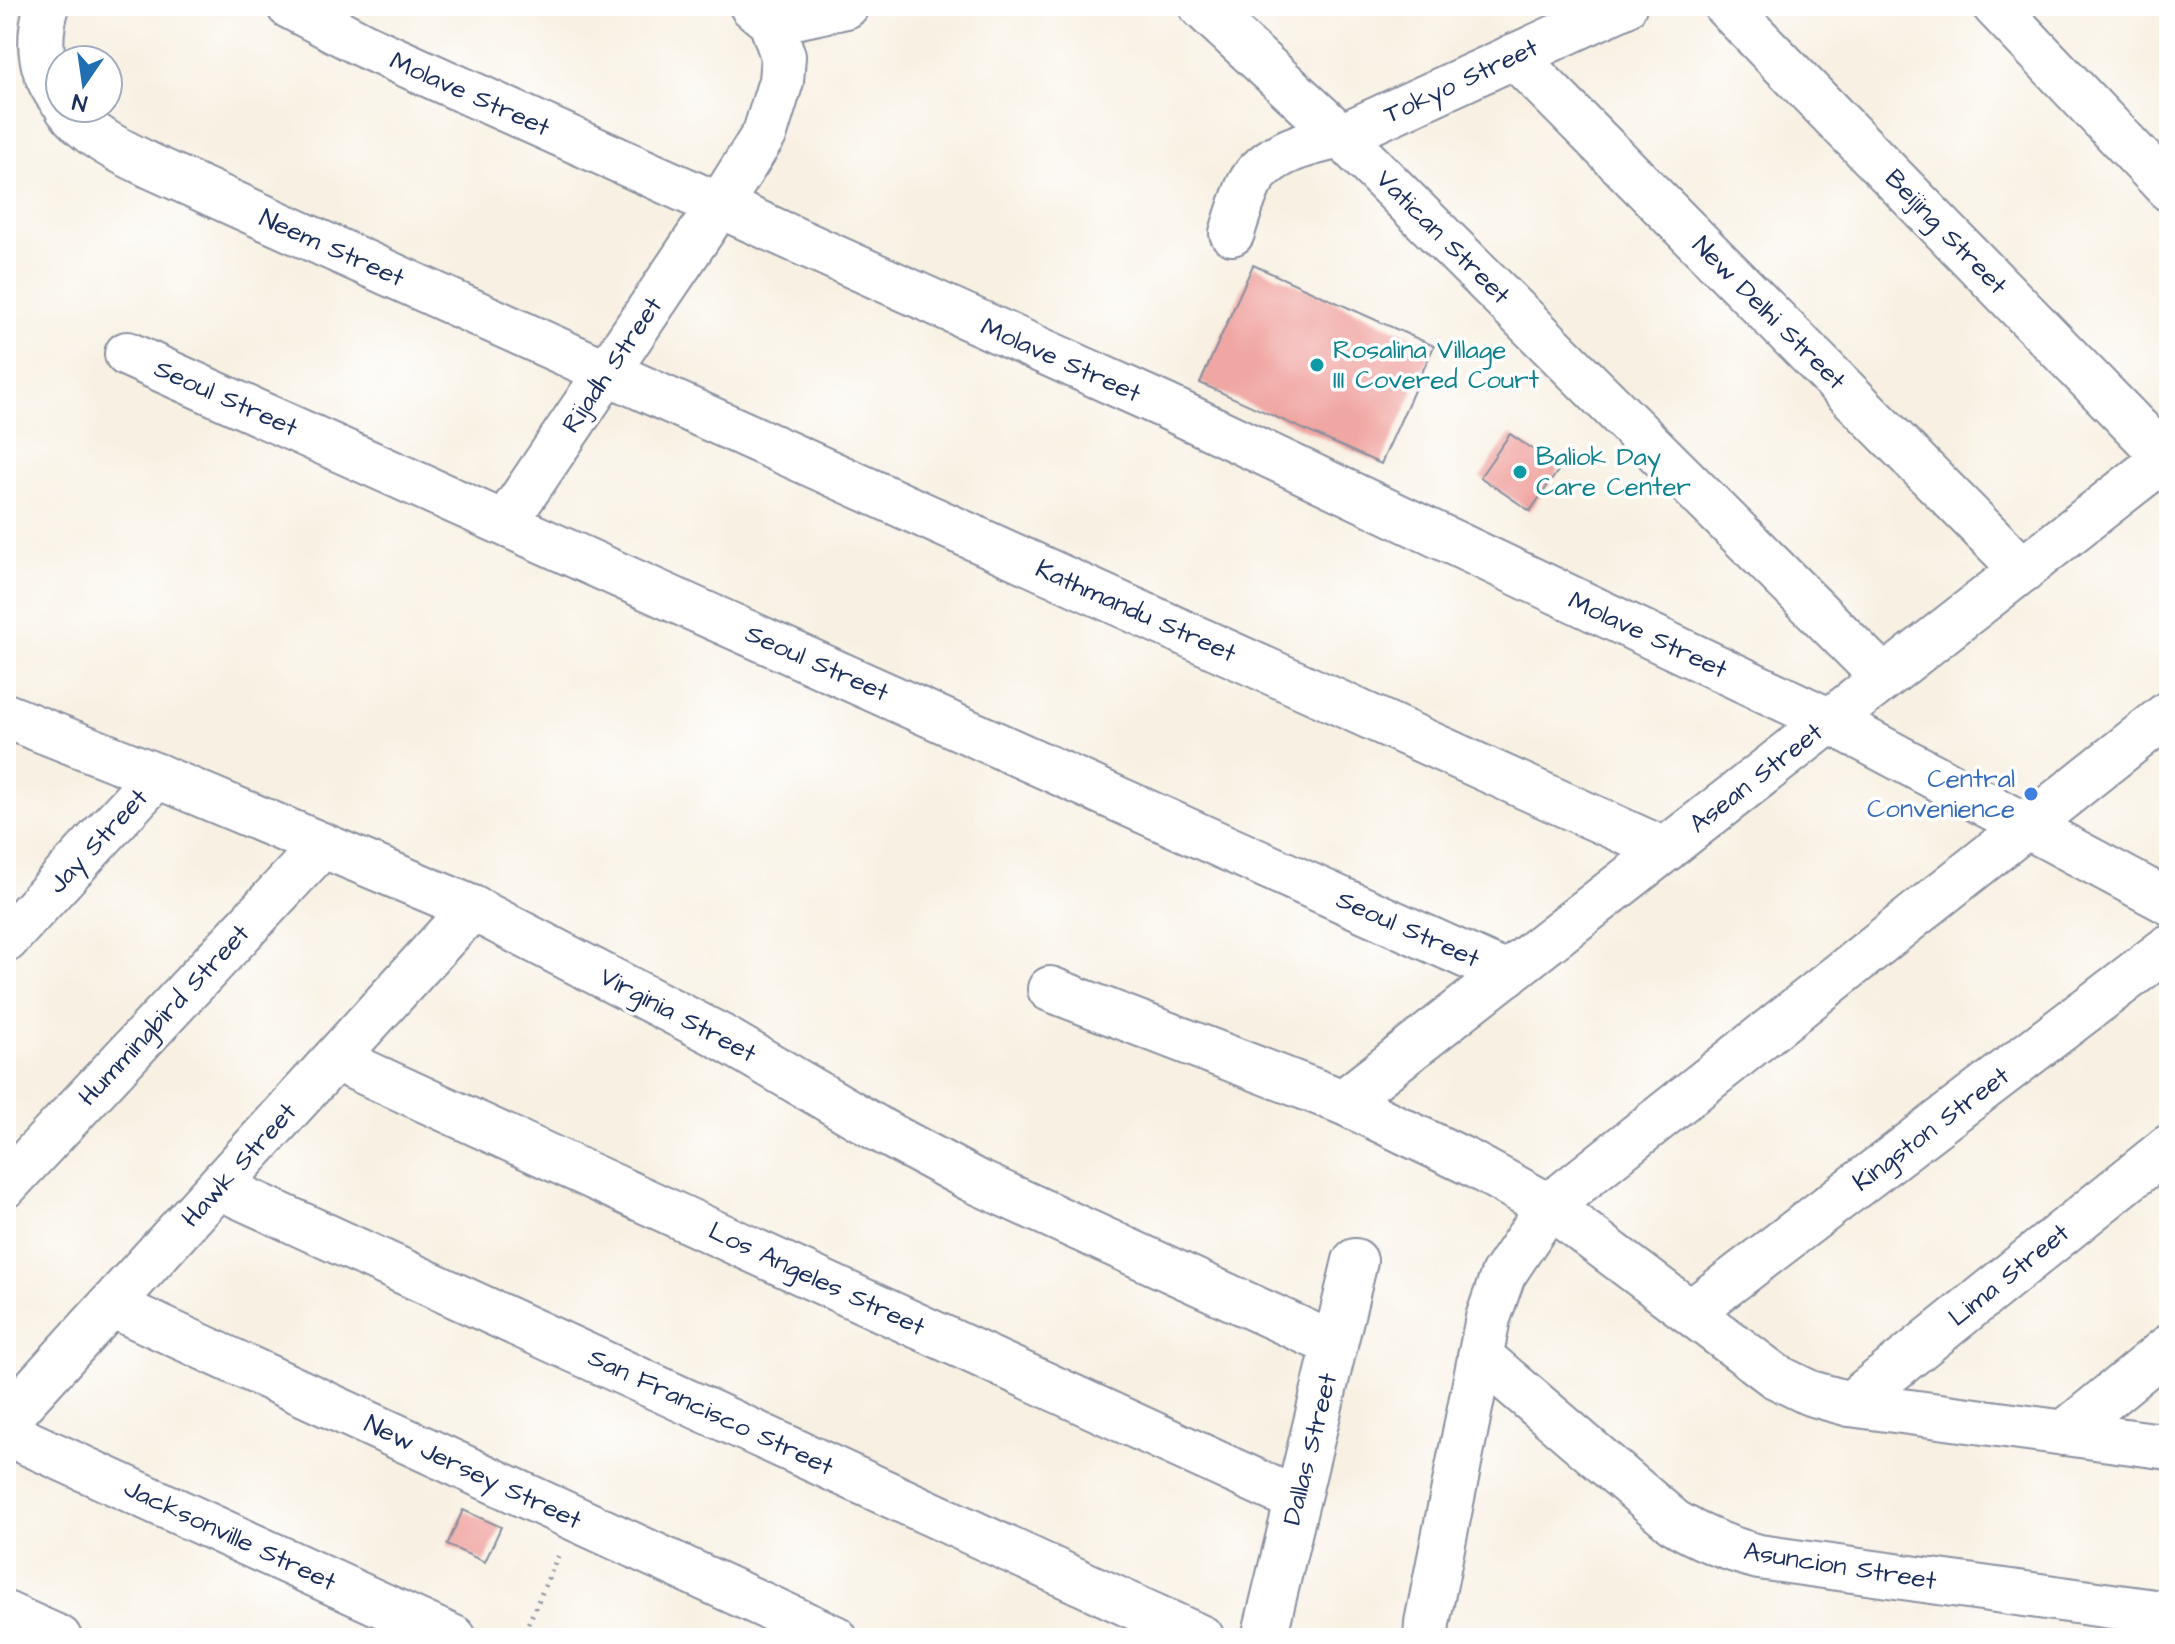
<svg xmlns="http://www.w3.org/2000/svg" width="2175" height="1644" viewBox="0 0 2175 1644" font-family="'Architects Daughter',sans-serif">
  <rect width="100%" height="100%" fill="#fff"/>
  <filter id="ink" filterUnits="userSpaceOnUse"><feTurbulence type="fractalNoise" baseFrequency=".0125" numOctaves="2"/><feDisplacementMap in="SourceGraphic" scale="16" xChannelSelector="R" yChannelSelector="G"/><feConvolveMatrix kernelMatrix="1 2 1 2 8 2 1 2 1" color-interpolation-filters="sRGB"/></filter>
  <filter id="wash" filterUnits="userSpaceOnUse"><feTurbulence type="fractalNoise" baseFrequency=".006" numOctaves="4" result="noise"/><feDisplacementMap in="SourceGraphic" scale="32" xChannelSelector="R" yChannelSelector="G"/><feGaussianBlur stdDeviation="1.8" result="paint"/><feColorMatrix in="noise" values="0 0 0 0 0 0 0 0 0 0 0 0 0 0 0 0 0 1.4 0 .05"/><feComposite in="paint" operator="in"/></filter>
  <g filter="url(#wash)">
    <rect width="100%" height="100%" fill="#f8f0e2"/>
    <g id="blocks">
      <g fill="#f0a6a2">
        <polygon points="1253,265 1434,346 1381,464 1200,383"/>
        <polygon points="1510,434 1560,468 1530,511 1480,477"/>
        <polygon points="463,1510 501,1527 485,1562 447,1545"/>
      </g>
    </g>
  </g>
  <g filter="url(#ink)">
    <use href="#blocks" fill-opacity="0" stroke="#8a90a0" stroke-width="2"/>
    <g fill="none" stroke-linecap="round" stroke-linejoin="round">
      <defs>
        <g id="minor">
          <path d="M47 6C37 39 39 70 60 98"/>
          <polyline points="289,6 365,46 1167,407 1830,721 2169,902"/>
          <polyline points="1201,6 1341,136 1884,678"/>
          <polyline points="1726,6 2166,458"/>
          <polyline points="1995,6 2169,189"/>
          <polyline points="771,22 846,6"/>
          <polyline points="1514,56 2023,570"/>
          <path d="M67 108C88 137 122 152 153 167L1665 850"/>
          <path d="M1232 233C1237 217 1242 200 1249 185 1266 152 1309 143 1341 136L1624 6"/>
          <polyline points="127,354 1507,974"/>
          <polyline points="505,523 719,206 765,133 781,81 783,56 771,22 752,6"/>
          <polyline points="6,716 157,776 472,908 720,1036 880,1130 971,1179 1335,1345"/>
          <polyline points="6,940 157,776"/>
          <polyline points="1050,989 1343,1102 1470,1163 1549,1206 1775,1376 1810,1393 1850,1404 2169,1447"/>
          <polyline points="336,1059 1297,1500"/>
          <polyline points="1343,1102 2169,455"/>
          <polyline points="6,1185 322,846"/>
          <polyline points="219,1187 1202,1638"/>
          <polyline points="111,1305 835,1638"/>
          <polyline points="1692,1311 2169,947"/>
          <path d="M1480 1356 1674 1522C1702 1539 1728 1549 1759 1557L2169 1614"/>
          <polyline points="1850,1404 2169,1147"/>
          <polyline points="6,1420 472,908"/>
          <polyline points="6,1433 454,1638"/>
          <polyline points="2064,1433 2169,1347"/>
          <polyline points="6,1614 59,1638"/>
          <polyline points="1264,1638 1355,1261"/>
          <polyline points="1426,1638 1427,1623 1488,1318 1503,1275 1549,1206 2169,713"/>
        </g>
      </defs>
      <use href="#minor" stroke="#8a90a0" stroke-width="48"/>
      <polyline stroke="#8a90a0" stroke-width="5" stroke-dasharray="2 6" stroke-linecap="butt" points="522,1638 558,1556"/>
      <use href="#minor" stroke="#fff" stroke-width="44"/>
    </g>
  </g>
  <g fill="#0f9aa8" stroke="#fff" stroke-width="3">
    <circle cx="1317" cy="365" r="8"/>
    <circle cx="1520" cy="472" r="8"/>
  </g>
  <circle fill="#3f7fe0" stroke="#fff" stroke-width="3" cx="2031" cy="794" r="8"/>
  <g text-anchor="middle" dominant-baseline="central" stroke-width="7" stroke-linejoin="round" paint-order="stroke">
    <g font-size="26" fill="#1b2f5e" stroke="#fff">
      <text transform="translate(1461 81) rotate(-25)">Tokyo Street</text>
      <text transform="translate(470 94) rotate(24)">Molave Street</text>
      <text transform="translate(1946 232) rotate(46)">Beijing Street</text>
      <text transform="translate(1443 237) rotate(45)">Vatican Street</text>
      <text transform="translate(332 248) rotate(24)">Neem Street</text>
      <text transform="translate(1769 313) rotate(45)">New Delhi Street</text>
      <text transform="translate(1061 360) rotate(24)">Molave Street</text>
      <text transform="translate(612 365) rotate(-56)">Rijadh Street</text>
      <text transform="translate(226 398) rotate(24)">Seoul Street</text>
      <text transform="translate(1136 611) rotate(24)">Kathmandu Street</text>
      <text transform="translate(1648 635) rotate(25)">Molave Street</text>
      <text transform="translate(817 663) rotate(24)">Seoul Street</text>
      <text transform="translate(1756 778) rotate(-38)">Asean Street</text>
      <text transform="translate(98 841) rotate(-47)">Jay Street</text>
      <text transform="translate(1408 929) rotate(24)">Seoul Street</text>
      <text transform="translate(164 1015) rotate(-47)">Hummingbird Street</text>
      <text transform="translate(678 1015) rotate(28)">Virginia Street</text>
      <text transform="translate(1931 1129) rotate(-37)">Kingston Street</text>
      <text transform="translate(239 1165) rotate(-48)">Hawk Street</text>
      <text transform="translate(2009 1275) rotate(-39)">Lima Street</text>
      <text transform="translate(817 1279) rotate(25)">Los Angeles Street</text>
      <text transform="translate(711 1412) rotate(25)">San Francisco Street</text>
      <text transform="translate(1310 1449) rotate(-76)">Dallas Street</text>
      <text transform="translate(473 1472) rotate(25)">New Jersey Street</text>
      <text transform="translate(230 1535) rotate(25)">Jacksonville Street</text>
      <text transform="translate(1840 1566) rotate(9)">Asuncion Street</text>
    </g>
    <g font-size="26" fill="#0d838f" stroke="#fff" text-anchor="start">
      <text x="1333" y="350">Rosalina Village<tspan x="1333" dy="30">III Covered Court</tspan></text>
      <text x="1536" y="457">Baliok Day<tspan x="1536" dy="30">Care Center</tspan></text>
    </g>
    <g font-size="26" fill="#366cbe" stroke="#fff" text-anchor="end">
      <text x="2015" y="779">Central<tspan x="2015" dy="30">Convenience</tspan></text>
    </g>
  </g>
  <rect width="2175" height="1644" fill="none" stroke="#fff" stroke-width="32"/>
  <g transform="translate(84 84) rotate(193)"><circle r="38" fill="#ffffff" stroke="#a4acbf" stroke-width="2"/>
  <path d="M0-6L14 30L0 20L-14 30Z" fill="#1f6fb2"/>
  <text y="-12" font-size="22" font-weight="bold" text-anchor="middle" fill="#1b2f5e">N</text>
  </g>
</svg>
